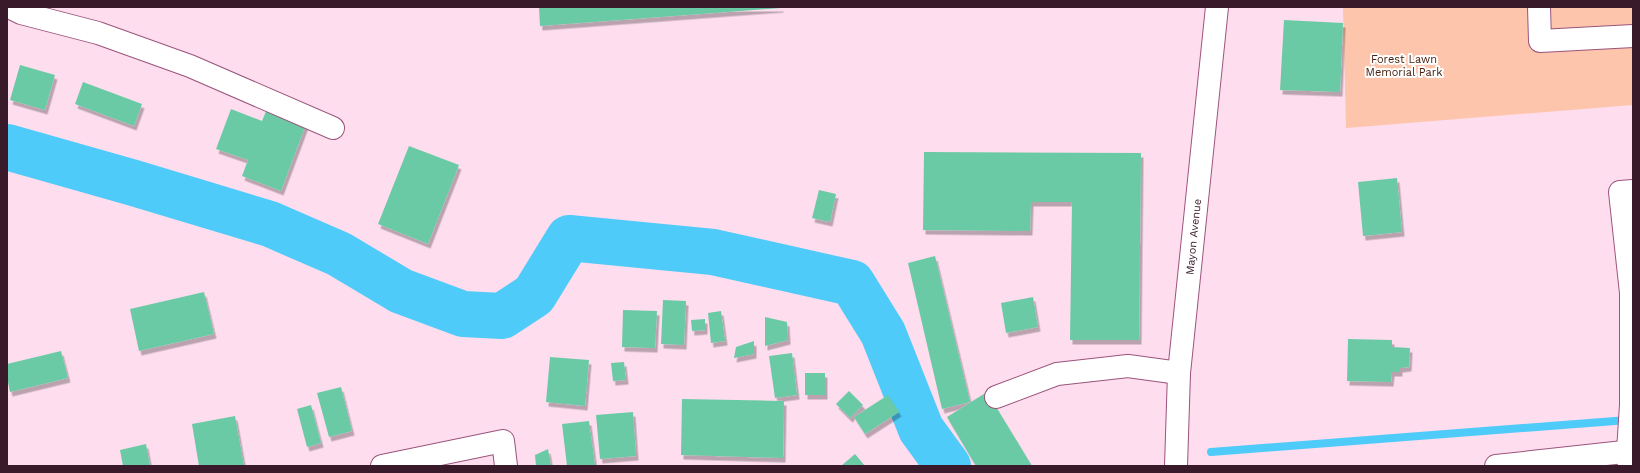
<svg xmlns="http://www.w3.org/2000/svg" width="1640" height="473" viewBox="0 0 1640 473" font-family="'Work Sans',sans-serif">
  <defs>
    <filter id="shadow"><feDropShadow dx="2.5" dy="4.5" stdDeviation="0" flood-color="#0004"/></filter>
  </defs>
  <rect width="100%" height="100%" fill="#feddee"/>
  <polygon fill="#fdc5ab" points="1343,7 1633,7 1633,105 1346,128"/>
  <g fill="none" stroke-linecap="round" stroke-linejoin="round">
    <polyline stroke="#4ecbf9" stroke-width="8" points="1211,452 1628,420"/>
    <polyline stroke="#4ecbf9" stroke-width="46" points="7,147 134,183 270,224 339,254 401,291 463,314 502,316 534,295 569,238 713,252 852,283 883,333 921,429 948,466"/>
  </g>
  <g fill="#6bcaa5" filter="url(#shadow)">
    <polygon points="539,7 781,7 781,8 540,26"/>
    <polygon points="1284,20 1343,23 1340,92 1280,90"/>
    <polygon points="20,65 55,75 45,110 10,100"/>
    <polygon points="83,82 142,104 134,126 75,104"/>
    <polygon points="231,109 262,121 267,109 306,124 281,191 242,176 248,160 216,149"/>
    <polygon points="409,146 459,165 428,244 378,224"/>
    <polygon points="924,152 1141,153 1139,340 1070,340 1072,202 1031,202 1030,231 923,230"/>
    <polygon points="1397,178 1402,232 1363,236 1358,182"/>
    <polygon points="819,190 836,194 830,222 812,218"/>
    <polygon points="935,256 970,402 942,409 908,263"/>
    <polygon points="204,292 214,334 139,351 130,309"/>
    <polygon points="1033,297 1038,327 1006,333 1001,303"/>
    <polygon points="663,300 686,301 684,345 661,344"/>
    <polygon points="623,310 657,311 655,348 622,347"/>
    <polygon points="721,311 725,341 711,343 708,313"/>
    <polygon points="765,317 787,322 788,340 765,346"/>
    <polygon points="705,319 705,330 692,331 691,320"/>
    <polygon points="1348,339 1392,340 1392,347 1410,348 1409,367 1400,368 1400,372 1392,372 1391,382 1347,381"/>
    <polygon points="754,341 754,354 734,358 736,347"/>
    <polygon points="61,351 68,378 10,392 7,377 7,364"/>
    <polygon points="792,353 797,395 775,398 769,356"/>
    <polygon points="550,357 589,360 585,406 546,402"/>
    <polygon points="624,362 626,380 613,381 611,363"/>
    <rect x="805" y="373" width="20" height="22"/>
    <polygon points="341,387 352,431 329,437 317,393"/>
    <polygon points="849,391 863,405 850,418 836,404"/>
    <polygon points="987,392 1032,466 976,466 947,417"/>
    <polygon points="888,395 899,412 865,434 854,417"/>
    <polygon points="682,399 784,401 783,458 681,455"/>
    <polygon points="311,405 321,443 307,447 297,409"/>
    <polygon points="633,412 636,456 600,459 596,415"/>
    <polygon points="235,416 244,466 199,466 192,424"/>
    <polygon points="589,421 595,466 567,466 562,424"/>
    <polygon points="146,444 150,466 123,466 120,450"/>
    <polygon points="548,449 551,466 536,466 535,455"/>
    <polygon points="855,454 865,466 841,466"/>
  </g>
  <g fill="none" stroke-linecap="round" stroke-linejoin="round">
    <defs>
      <g id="minor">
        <polyline points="9,7 21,13 98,33 190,66 333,128"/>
        <polyline points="1539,7 1540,41 1633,36"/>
        <polyline points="996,397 1057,374 1128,366 1179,373"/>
        <polyline points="382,466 503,441 506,466"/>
        <polyline points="1496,466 1633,451"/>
        <polyline points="1629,466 1628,451 1631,405 1631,293 1620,192 1633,191"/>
      </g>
      <g id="major">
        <path id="s1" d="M1176 466 1179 373 1217 7"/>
      </g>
    </defs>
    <use href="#minor" stroke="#9b547c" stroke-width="24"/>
    <use href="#major" stroke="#9b547c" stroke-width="24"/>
    <use href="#minor" stroke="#fff" stroke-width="22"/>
    <use href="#major" stroke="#fff" stroke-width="22"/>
  </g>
  <g text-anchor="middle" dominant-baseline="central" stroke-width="4" stroke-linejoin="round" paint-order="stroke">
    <g font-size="11" fill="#45210e" stroke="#fff">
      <text x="1404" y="59">Forest Lawn<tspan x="1404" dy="13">Memorial Park</tspan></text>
    </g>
    <g font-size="11" fill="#381a2b" stroke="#fff">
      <text stroke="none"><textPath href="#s1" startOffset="230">Mayon Avenue</textPath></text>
    </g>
  </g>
  <rect width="1640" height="473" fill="none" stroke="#381a2b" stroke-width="16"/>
</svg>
